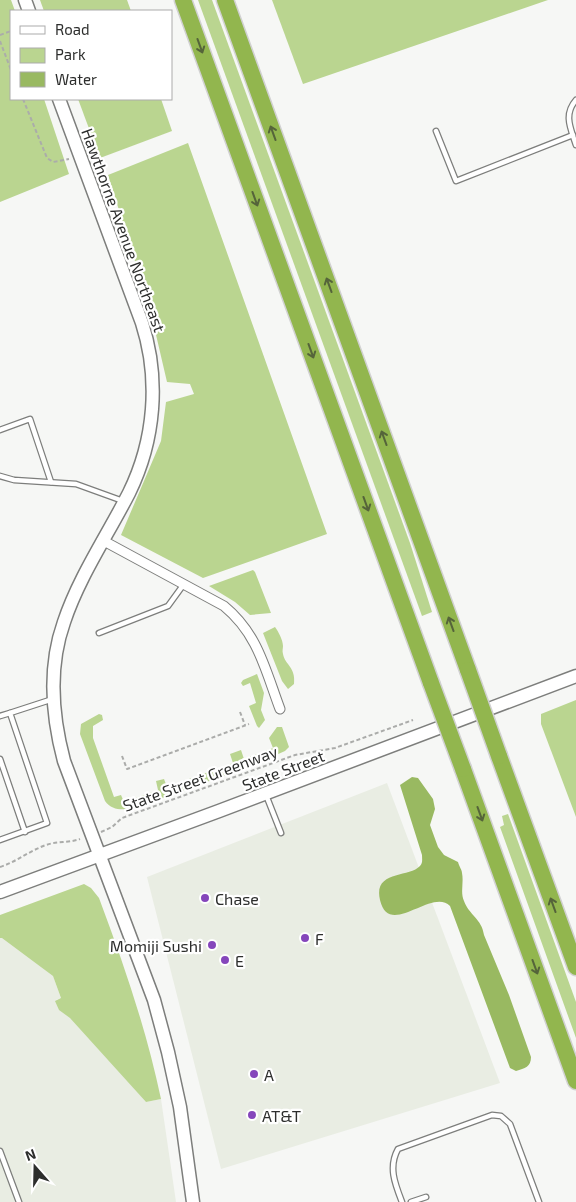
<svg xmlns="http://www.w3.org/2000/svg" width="576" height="1202" viewBox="0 0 576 1202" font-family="'Exo 2',sans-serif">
  <rect width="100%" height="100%" fill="#f6f7f5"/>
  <g fill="#e9ede3">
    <polygon points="387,783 500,1083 221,1169 147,877"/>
    <polygon points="0,935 53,976 61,998 56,1000 146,1102 161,1099 176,1202 0,1202"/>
  </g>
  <g fill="#bad590">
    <polygon points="0,0 11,0 15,11 11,11 11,99 44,99 69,174 0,202"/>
    <polygon points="40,0 127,0 131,11 44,11"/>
    <polygon points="198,0 212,0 410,543 432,612 422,616"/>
    <polygon points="272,0 548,0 303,84"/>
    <polygon points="78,99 161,99 172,131 100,158"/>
    <polygon points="188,143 327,534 203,578 121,535 161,441 166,402 194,394 190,384 167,382 150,309 108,175"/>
    <polygon points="253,570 255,572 271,613 250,615 235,602 209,586"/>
    <path d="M275 627C278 631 283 640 283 646 283 648 282 651 283 654 285 665 296 667 294 684L288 689 282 681 263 633Z"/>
    <polygon points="257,674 264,693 261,710 265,720 259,728 257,726 249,706 256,703 250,683 243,686 241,683 243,680"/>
    <polygon points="576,700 576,817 541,724 541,714"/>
    <path d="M99 714 102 715 103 720 93 726V738L114 797 121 795 124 802 158 790 156 781 164 779 167 787 233 763 230 754 241 750 244 759 273 748 269 738 277 727H282L289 747 285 751 256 764 138 807C126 810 113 812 105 801L80 734 81 724Z"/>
    <polygon points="508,814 576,1002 576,1038 500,827 504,825 502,816"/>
    <path d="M84 884 91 888 99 898C124 965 146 1028 161 1099L146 1102 70 1018 59 1010 55 1001 61 998 53 976 2 938H0V915Z"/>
  </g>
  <path fill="#99b961" d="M412 777 418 778 433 799 435 809 430 825 438 847 444 855 458 862C459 866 462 870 462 873 464 883 460 892 464 901 469 915 482 919 484 935L509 995 531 1057C531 1067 525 1068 516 1071L510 1068 450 906C432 887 389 939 380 900 373 870 409 878 420 866 423 863 422 859 422 855L400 785Z"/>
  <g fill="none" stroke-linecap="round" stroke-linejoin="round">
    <defs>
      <g id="lane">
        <path d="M576 100C563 115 571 129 576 145"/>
        <polyline points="436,131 456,181 573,135"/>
        <polyline points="0,430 30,419 51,482"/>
        <polyline points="0,476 14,480 76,484 123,501"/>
        <polyline points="99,633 168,606 184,584"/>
        <polyline points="0,716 10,713"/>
        <polyline points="0,759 25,832"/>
        <polyline points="266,795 281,833"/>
        <polyline points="0,840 47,823 10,713 53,699"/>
        <polyline points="0,1151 19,1202"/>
        <path d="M402 1202C395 1184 388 1167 398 1149L492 1115 501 1116 510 1124 539 1202"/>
        <polyline points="411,1202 426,1197"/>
      </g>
      <path id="street" d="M102 540 224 606C258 634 265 669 280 709"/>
      <g id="secondary">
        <polyline points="25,0 29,11"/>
        <path d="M59 99 142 323C160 379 155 440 129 493 107 536 79 577 64 622 48 667 52 716 64 761L154 1000 168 1052 180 1107 193 1202"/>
        <polyline points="0,892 219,811 576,676"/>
      </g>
      <g id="highway">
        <polyline points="183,0 431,683"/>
        <polyline points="225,0 468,670"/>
        <polyline points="499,756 576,967"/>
        <polyline points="463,769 576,1081"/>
      </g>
    </defs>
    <use href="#lane" stroke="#7d7e7c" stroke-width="7"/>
    <use href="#street" stroke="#7d7e7c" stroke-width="11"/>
    <use href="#secondary" stroke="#7d7e7c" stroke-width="15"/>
    <use href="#highway" stroke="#d1d1d1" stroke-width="19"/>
    <g stroke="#abacaa" stroke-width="2" stroke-dasharray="4 2.5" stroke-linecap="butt">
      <polyline points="0,35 11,31"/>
      <polyline points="0,41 11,70"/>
      <polyline points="23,99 47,158 53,162 69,159"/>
      <polyline points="240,712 245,725"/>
      <polyline points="122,756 127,769 249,724"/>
      <polyline points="101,832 112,827 122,818 295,755 335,748 413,720"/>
      <path d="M0 867C16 862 29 851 46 845 57 841 69 843 80 839"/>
    </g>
    <use href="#lane" stroke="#fff" stroke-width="4.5"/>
    <use href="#street" stroke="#fff" stroke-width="9"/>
    <use href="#secondary" stroke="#fff" stroke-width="12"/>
    <use href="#highway" stroke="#92b64e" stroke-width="16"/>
    <defs>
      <g id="highway-bridge">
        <polyline points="468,670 499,756"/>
        <polyline points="431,683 463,769"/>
      </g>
    </defs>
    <use href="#highway-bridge" stroke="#d1d1d1" stroke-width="19" stroke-linecap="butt"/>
    <use href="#highway-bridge" stroke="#92b64e" stroke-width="16"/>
  </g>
  <defs><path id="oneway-shaft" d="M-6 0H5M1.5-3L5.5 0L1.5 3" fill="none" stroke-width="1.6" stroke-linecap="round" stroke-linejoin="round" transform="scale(1.25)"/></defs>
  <g stroke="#55643a">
    <use href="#oneway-shaft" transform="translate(200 46) rotate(70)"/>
    <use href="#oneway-shaft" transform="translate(273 133) rotate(-110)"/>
    <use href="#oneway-shaft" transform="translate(255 199) rotate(70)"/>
    <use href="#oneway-shaft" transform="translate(329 285) rotate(-110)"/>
    <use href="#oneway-shaft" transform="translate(311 351) rotate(70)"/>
    <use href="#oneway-shaft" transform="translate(384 438) rotate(-110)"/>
    <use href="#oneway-shaft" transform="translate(366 504) rotate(70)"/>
    <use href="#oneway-shaft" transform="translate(451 624) rotate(-110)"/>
    <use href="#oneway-shaft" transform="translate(480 814) rotate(70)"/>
    <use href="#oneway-shaft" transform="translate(553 905) rotate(-110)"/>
    <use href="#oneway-shaft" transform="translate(535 967) rotate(70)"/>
  </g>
  <g fill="#8546bb" stroke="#fff" stroke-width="2">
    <circle cx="205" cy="898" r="5"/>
    <circle cx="305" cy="938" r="5"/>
    <circle cx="212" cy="945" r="5"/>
    <circle cx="225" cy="960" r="5"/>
    <circle cx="254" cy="1074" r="5"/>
    <circle cx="252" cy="1115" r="5"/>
  </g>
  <g text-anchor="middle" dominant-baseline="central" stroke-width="4.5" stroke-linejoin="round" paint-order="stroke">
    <g font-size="16" fill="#2d2e2d" stroke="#fff">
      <text transform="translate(124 230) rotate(70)">Hawthorne Avenue Northeast</text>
      <text transform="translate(283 770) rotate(-21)">State Street</text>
      <text transform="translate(200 778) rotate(-20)">State Street Greenway</text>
    </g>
    <g font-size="16" fill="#2d2e2d" stroke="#fff" text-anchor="start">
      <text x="215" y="898">Chase</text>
      <text x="315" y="938">F</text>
      <text x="202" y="945" text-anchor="end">Momiji Sushi</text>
      <text x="235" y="960">E</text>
      <text x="264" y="1074">A</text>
      <text x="262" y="1115">AT&amp;T</text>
    </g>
  </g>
  <rect x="10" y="10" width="162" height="90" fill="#ffffff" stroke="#ababab"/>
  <rect x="20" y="26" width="25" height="8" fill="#ffffff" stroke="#ababab"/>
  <text x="55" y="35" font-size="15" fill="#2d2e2d">Road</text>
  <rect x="20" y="48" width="25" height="15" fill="#bad590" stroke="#ababab"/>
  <text x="55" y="60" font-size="15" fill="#2d2e2d">Park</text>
  <rect x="20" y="72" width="25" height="15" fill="#99b961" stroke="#ababab"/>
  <text x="55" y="85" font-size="15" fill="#2d2e2d">Water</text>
  <g transform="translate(35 1167) rotate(340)" stroke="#ffffff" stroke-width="4" paint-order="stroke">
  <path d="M0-4L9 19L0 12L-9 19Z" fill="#2d2e2d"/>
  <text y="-8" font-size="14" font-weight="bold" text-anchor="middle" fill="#2d2e2d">N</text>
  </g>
</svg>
